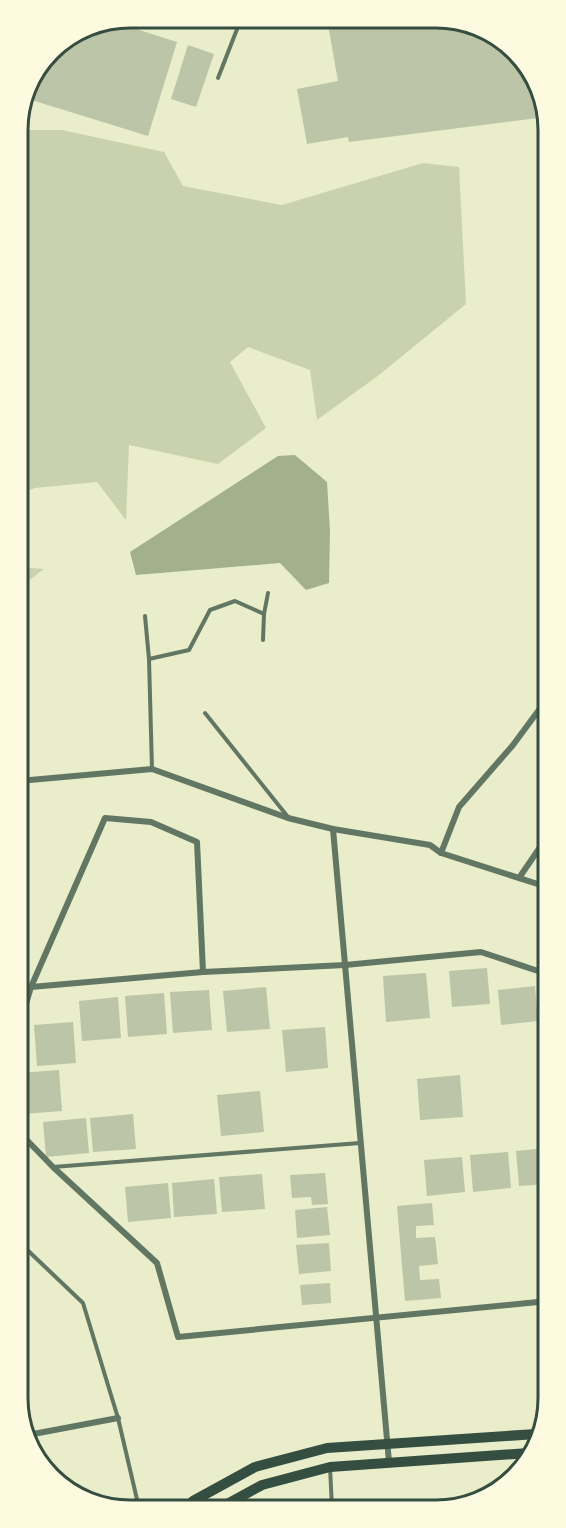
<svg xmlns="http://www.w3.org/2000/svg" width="566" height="1528" viewBox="0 0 566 1528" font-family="Lato,sans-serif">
  <rect width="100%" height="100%" fill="#e9edc9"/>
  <g fill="#cad2ad">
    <polygon points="18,130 62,130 164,152 183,186 282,205 423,163 459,167 466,304 379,375 317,420 310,370 248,347 230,362 266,428 218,464 129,445 126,520 97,482 35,488 19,494"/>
    <polygon points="19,567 44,569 19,588"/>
  </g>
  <polygon fill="#a3b18a" points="295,455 327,482 330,531 329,583 306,590 280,563 136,575 130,552 278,456"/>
  <g fill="#bcc5a7">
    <polygon points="202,18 226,19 223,28 201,21"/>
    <polygon points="327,19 458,20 515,51 546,108 546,117 349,142 348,137 307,144 297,89 338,81"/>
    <polygon points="117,23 177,42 148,136 25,98 30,80 56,46"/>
    <polygon points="188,45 214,54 196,107 171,99"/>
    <polygon points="487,968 490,1004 452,1007 449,971"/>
    <polygon points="426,973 430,1018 386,1022 383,976"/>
    <polygon points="535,986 538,1021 501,1025 498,990"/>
    <polygon points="266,987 270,1029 227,1032 223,991"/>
    <polygon points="209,990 212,1030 173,1033 170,992"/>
    <polygon points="164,993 167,1034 128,1037 125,996"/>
    <polygon points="118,997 121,1038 82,1041 79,1001"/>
    <polygon points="73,1022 76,1063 37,1066 34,1025"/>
    <polygon points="325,1027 328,1068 286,1072 282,1030"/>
    <polygon points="59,1070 62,1111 23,1114 20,1073"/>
    <polygon points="460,1075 463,1117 420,1120 417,1079"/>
    <polygon points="260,1091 264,1132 221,1136 217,1095"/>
    <polygon points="133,1114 136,1149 93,1152 90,1118"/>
    <polygon points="86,1118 89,1153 46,1157 43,1122"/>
    <polygon points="547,1148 547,1184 519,1186 516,1151"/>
    <polygon points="508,1152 511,1188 473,1192 470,1155"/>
    <polygon points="462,1157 465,1192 427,1196 424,1160"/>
    <polygon points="325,1173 328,1204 312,1205 311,1197 292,1198 290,1175"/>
    <polygon points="262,1174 265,1209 222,1212 219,1177"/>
    <polygon points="214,1179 217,1214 174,1217 172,1183"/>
    <polygon points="168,1183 171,1218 128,1222 125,1187"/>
    <polygon points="432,1203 434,1225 416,1226 416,1238 435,1237 438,1264 419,1266 420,1280 439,1279 441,1298 405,1301 397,1206"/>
    <polygon points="327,1207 330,1235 297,1238 295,1210"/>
    <polygon points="329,1243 331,1271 299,1274 296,1245"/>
    <polygon points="330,1283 331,1303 302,1305 300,1285"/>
  </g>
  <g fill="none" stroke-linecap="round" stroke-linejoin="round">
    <g stroke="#617663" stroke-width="4">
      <polyline points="162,18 184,25"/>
      <polyline points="218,78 241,19"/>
      <polyline points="145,616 149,659 152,769"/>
      <polyline points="263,640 264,614"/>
      <polyline points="149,659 189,650 210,610 235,601 264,614 268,593"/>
      <polyline points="205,713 288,817"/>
      <polyline points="19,792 23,781"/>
      <polyline points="53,1167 360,1143"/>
      <polyline points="20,1243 83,1303 118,1418 139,1508"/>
      <polyline points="330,1467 332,1508"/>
    </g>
    <g stroke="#617663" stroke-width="6">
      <polyline points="19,781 152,769 288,818 333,829 430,845 441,853 547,887"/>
      <polyline points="333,829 389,1462"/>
      <polyline points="441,853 459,807 513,745 547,699"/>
      <polyline points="519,878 547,837"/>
      <polyline points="31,987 203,972 345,965 481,952 547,974"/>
      <polyline points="20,1024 31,987 105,818 151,822 197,842 203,972"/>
      <polyline points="20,1133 53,1167 157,1263 178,1337 548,1301"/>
      <polyline points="28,1435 118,1418"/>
    </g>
    <g stroke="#344e41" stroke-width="10">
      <polyline points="186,1508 193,1501 255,1467 327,1448 536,1434"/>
      <polyline points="220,1508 262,1485 330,1467 528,1453"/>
    </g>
  </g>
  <path d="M0 0H566V1528H0ZM130 28H436A102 102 0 0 1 538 130V1398A102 102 0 0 1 436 1500H130A102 102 0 0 1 28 1398V130A102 102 0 0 1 130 28Z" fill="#fefae0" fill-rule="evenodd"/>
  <path fill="none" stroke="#344e41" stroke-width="3" d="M130 28H436A102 102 0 0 1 538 130V1398A102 102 0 0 1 436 1500H130A102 102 0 0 1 28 1398V130A102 102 0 0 1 130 28Z"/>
</svg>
